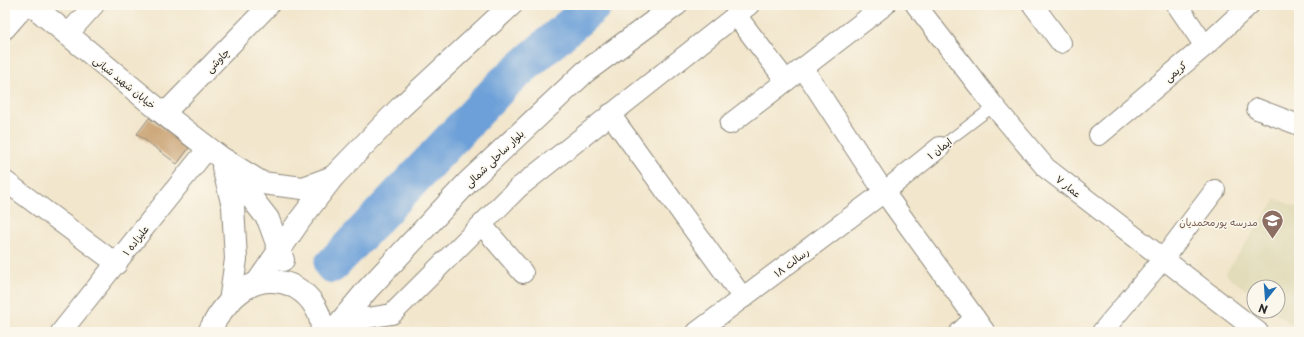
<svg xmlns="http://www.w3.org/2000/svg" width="1304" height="337" viewBox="0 0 1304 337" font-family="'Playpen Sans','Playpen Sans Arabic',sans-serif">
  <rect width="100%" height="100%" fill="#fbf7ec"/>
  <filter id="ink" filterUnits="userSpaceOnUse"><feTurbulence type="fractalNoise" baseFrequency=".025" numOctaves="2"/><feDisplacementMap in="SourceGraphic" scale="8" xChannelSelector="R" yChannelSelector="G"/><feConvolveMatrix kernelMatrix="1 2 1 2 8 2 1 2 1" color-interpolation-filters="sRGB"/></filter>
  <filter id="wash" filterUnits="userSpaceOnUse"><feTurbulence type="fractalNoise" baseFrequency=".012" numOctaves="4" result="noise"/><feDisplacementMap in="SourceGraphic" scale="16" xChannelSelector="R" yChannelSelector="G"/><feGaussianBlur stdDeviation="0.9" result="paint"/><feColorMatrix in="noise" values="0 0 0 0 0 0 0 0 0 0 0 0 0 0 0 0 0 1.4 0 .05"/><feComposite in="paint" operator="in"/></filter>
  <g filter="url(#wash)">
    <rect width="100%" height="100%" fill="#f2e6cc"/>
    <polygon fill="#e2dcba" points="1276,199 1299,208 1299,330 1273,311 1278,311 1278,287 1254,287 1254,296 1225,274"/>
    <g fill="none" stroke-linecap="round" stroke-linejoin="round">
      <polyline stroke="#6da0d8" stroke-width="36" points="332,265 504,83 594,5"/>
    </g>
    <g id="blocks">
      <polygon fill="#cda97d" points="149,118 189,148 177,164 137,134"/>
    </g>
  </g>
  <g filter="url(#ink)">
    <use href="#blocks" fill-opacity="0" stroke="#8e887c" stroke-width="1"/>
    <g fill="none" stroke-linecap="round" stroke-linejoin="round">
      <defs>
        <polyline id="lane" points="940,147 994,106"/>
        <g id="street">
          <polyline points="916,5 994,106 1046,168 1258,332"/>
          <polyline points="1033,5 1061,43"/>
          <polyline points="1177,5 1205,46"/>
          <polyline points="736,15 786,81"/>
          <polyline points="5,29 26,5"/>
          <polyline points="67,35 94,5"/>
          <polyline points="803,68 884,192 985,332"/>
          <polyline points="1257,109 1299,125"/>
          <polyline points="164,114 269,5"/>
          <polyline points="610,114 743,298"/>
          <polyline points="730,124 885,5"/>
          <polyline points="1099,135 1205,46 1249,5"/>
          <polyline points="5,181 117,264"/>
          <polyline points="482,225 523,273"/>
          <polyline points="342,322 392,314 518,188 749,5"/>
          <polyline points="61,332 208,148"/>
          <polyline points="697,332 884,192 940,147"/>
          <polyline points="960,332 975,318"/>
          <polyline points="1102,332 1163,259 1215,190"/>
        </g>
        <g id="secondary">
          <polyline points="32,5 164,114 220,157 262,183 303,188 333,177"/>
          <polyline points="223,167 233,206 236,259 230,302"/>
          <polyline points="229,169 268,219 283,260"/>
          <polyline points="257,283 300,220 333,177 400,108 511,5"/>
          <path d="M209 332C217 316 230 298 246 288 280 268 322 294 322 332"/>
          <polyline points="332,332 367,290 468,182 585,72 676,5"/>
        </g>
      </defs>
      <use href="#lane" stroke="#8e887c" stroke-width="12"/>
      <use href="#street" stroke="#8e887c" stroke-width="22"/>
      <use href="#secondary" stroke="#8e887c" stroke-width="24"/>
      <use href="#lane" stroke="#fff" stroke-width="10"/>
      <use href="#street" stroke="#fff" stroke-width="20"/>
      <use href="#secondary" stroke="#fff" stroke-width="22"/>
    </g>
  </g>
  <defs>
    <symbol id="school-pin" viewBox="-11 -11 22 30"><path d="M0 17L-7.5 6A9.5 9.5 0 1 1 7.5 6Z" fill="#8d6e63" stroke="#fbf7ec"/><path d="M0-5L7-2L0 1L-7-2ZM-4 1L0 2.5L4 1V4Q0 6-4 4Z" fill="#fff"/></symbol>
  </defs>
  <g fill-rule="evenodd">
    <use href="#school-pin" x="1260" y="208" width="25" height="34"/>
  </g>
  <g text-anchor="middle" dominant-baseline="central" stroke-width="3" stroke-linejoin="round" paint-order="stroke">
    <g font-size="10" fill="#2b2b2b" stroke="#fbf7ec">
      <text transform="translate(217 60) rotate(-46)">چاوشی</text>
      <text transform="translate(1175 71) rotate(-40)">کریمی</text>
      <text transform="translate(125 82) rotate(39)">خیابان شهید شبانی</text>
      <text transform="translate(939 148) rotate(-38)">ایمان ۱</text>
      <text transform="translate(494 158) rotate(-44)">بلوار ساحلی شمالی</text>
      <text transform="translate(1069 186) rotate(38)">عمار ۷</text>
      <text transform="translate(135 240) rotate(-52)">علیزاده ۱</text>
      <text transform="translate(791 262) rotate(-37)">رسالت ۱۸</text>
    </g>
    <g font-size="10" fill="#785e54" stroke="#fbf7ec" text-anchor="end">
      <text x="1258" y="221">مدرسه پورمحمدیان</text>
    </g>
  </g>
  <rect width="1304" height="337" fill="none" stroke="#fbf7ec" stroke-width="20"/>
  <g transform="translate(1266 299) rotate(197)"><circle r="19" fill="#fbf7ec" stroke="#a8a59f"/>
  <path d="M0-3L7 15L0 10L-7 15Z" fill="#1f6fb2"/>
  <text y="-6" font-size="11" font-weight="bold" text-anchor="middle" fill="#2b2b2b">N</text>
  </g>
</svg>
